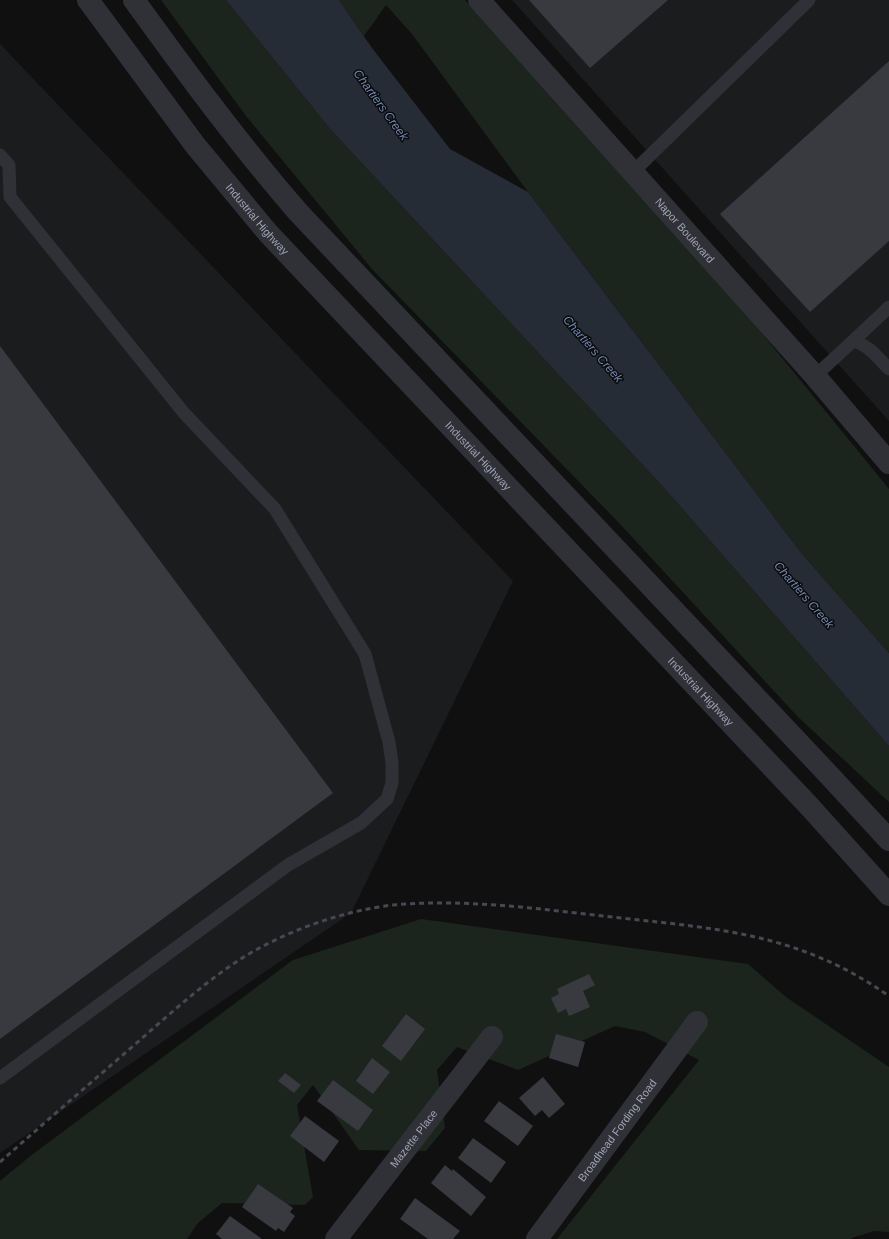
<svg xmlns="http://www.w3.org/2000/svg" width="889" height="1239" viewBox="0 0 889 1239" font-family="Arial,sans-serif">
  <rect width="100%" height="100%" fill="#101011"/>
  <g fill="#1b1c1e">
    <polygon points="512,0 889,0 889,421"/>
    <polygon points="0,44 513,581 351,913 0,1153"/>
  </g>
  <g fill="#1c241e">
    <polygon points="161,0 226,0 331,130 666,490 889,746 889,802 798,717 620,524 372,269 246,116"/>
    <polygon points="339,0 465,0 703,261 889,489 889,653 802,554 528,192 412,34 386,5 364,36"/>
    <polygon points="421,919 748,964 786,997 889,1067 889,1232 874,1231 849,1239 557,1239 699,1060 645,1032 615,1026 518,1070 457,1047 437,1070 445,1128 426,1151 359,1150 313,1085 297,1105 313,1197 305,1205 222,1203 198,1223 187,1239 0,1239 0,1181 29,1157 293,960"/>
  </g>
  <polygon fill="#252c36" points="226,0 339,0 372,48 450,149 528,192 802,554 889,653 889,746 666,490 331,130"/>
  <g fill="#393a40">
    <polygon points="529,0 668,0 590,68"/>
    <polygon points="889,61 889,241 810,312 720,214"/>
    <polygon points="0,346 333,793 0,1039"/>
    <polygon points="589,974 595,985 583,991 590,1007 569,1016 566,1009 558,1013 551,998 559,994 557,989"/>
    <polygon points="406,1014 425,1029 401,1061 382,1046"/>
    <polygon points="556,1034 585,1042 578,1067 549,1058"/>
    <polygon points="372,1058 390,1072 373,1094 356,1081"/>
    <polygon points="285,1073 301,1085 294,1093 278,1081"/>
    <polygon points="543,1077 565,1104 549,1118 542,1110 535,1116 519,1098"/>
    <polygon points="333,1080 373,1110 358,1131 317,1101"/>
    <polygon points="499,1101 533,1126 518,1146 484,1121"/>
    <polygon points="305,1116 339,1141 324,1162 290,1136"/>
    <polygon points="473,1138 506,1162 491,1183 458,1158"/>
    <polygon points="445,1165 452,1171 453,1169 486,1197 471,1216 431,1183"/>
    <polygon points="258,1184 293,1208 290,1212 295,1216 284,1232 278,1228 276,1231 242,1207"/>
    <polygon points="415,1198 460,1231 453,1239 428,1239 400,1219"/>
    <polygon points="230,1216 262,1239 222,1239 216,1234"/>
  </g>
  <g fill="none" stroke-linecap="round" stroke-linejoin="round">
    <g stroke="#303037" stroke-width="13">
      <polyline points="0,155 9,165 10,197 184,413 275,509 365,654 389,742 392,763 392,783 387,799 361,823 288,865 0,1078"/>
      <polyline points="633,172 809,0"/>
      <polyline points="853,341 889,307"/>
      <path d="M815 376 853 341C869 345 878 358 889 369"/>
    </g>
    <g stroke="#303037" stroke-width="22">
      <path id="s1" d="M479 0 815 376 889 463"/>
      <path id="s2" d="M336 1239 492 1037"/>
      <path id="s3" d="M537 1239 697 1022"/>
    </g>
    <g stroke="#303037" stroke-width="22">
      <path id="s4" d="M88 0 195 145 268 233 810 807 889 895"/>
      <path d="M134 0C186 72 239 144 298 212L828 774 889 840"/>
    </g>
    <path stroke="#474850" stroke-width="3" stroke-dasharray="5 4" stroke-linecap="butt" d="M0 1162C41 1126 82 1090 124 1054 161 1022 198 987 239 960 283 932 341 911 393 905 468 898 546 910 621 918 723 929 802 935 889 996"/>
  </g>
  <g text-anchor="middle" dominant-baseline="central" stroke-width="3" stroke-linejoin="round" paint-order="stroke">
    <g font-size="11" fill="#9fa2b4" stroke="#0b0b0c">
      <text stroke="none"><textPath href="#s4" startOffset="277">Industrial Highway</textPath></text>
      <text stroke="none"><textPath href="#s1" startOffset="309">Napor Boulevard</textPath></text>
      <text stroke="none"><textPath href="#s4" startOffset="601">Industrial Highway</textPath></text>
      <text stroke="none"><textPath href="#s4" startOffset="925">Industrial Highway</textPath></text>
      <text stroke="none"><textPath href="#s3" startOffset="135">Broadhead Fording Road</textPath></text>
      <text stroke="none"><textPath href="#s2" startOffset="127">Mazette Place</textPath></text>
    </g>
    <g font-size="12" font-style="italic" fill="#718ab4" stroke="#0b0b0c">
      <text transform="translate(381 105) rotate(54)">Chartiers Creek</text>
      <text transform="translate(593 349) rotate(49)">Chartiers Creek</text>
      <text transform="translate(804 595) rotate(49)">Chartiers Creek</text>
    </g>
  </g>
</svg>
